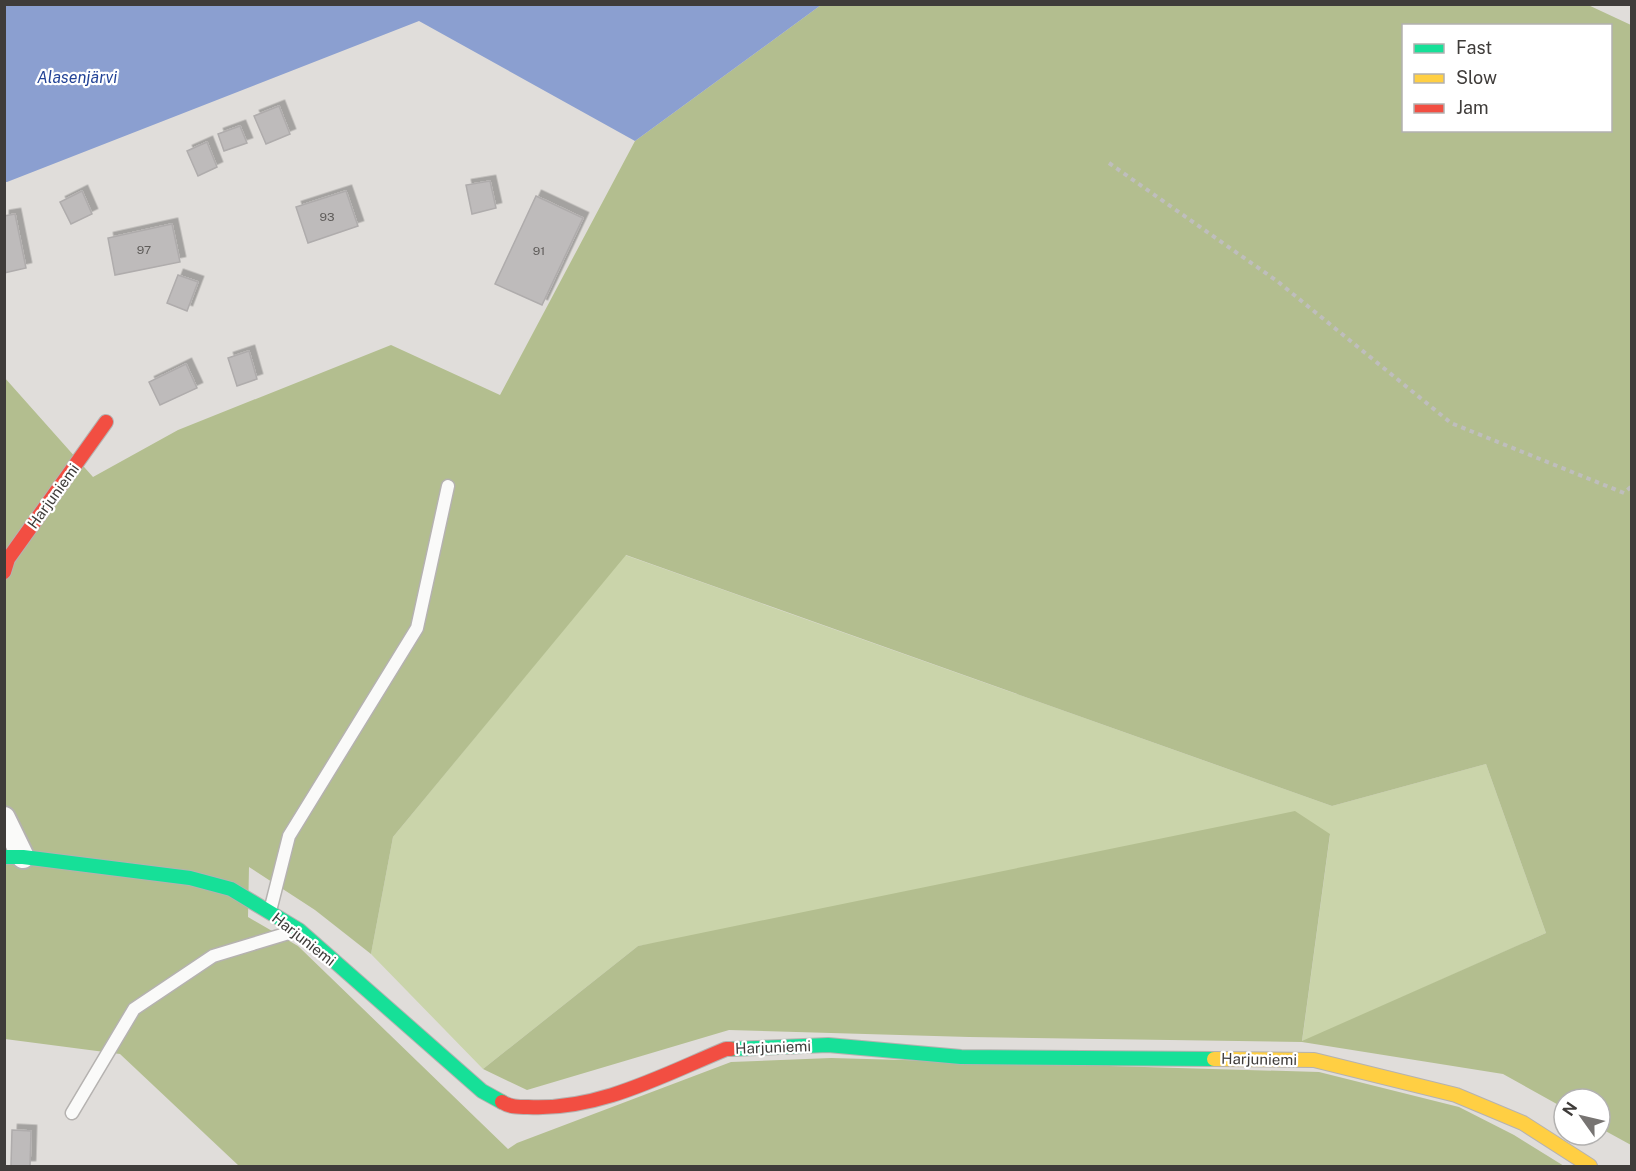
<svg xmlns="http://www.w3.org/2000/svg" width="1636" height="1171" viewBox="0 0 1636 1171" font-family="'Public Sans',sans-serif">
  <defs>
    <filter id="shadow"><feDropShadow dx="5.5" dy="-5.5" stdDeviation="0" flood-color="#0004"/></filter>
  </defs>
  <rect width="100%" height="100%" fill="#e0ddda"/>
  <polygon fill="#cad4aa" points="625,555 1332,806 1486,764 1546,933 1302,1042 1330,835 638,946 483,1069 371,954 393,837"/>
  <path fill="#b3be8f" fill-rule="evenodd" d="M1586 4 1631 25V1145L1600 1128V1099H1564V1108L1503 1074 1302 1042 969 1037 729 1030 527 1090 483 1069 638 946 1295 811 1330 834 1302 1041 1546 933 1486 764 1332 806 626 555 393 837 371 954 315 910 249 867 248 917 298 946 508 1149 517 1143 731 1062 831 1058 1319 1072 1459 1107 1514 1135 1564 1166H239L120 1054 5 1039 4 377 93 477 178 430 391 345 500 395 635 141 821 5ZM1404 26H1610V130H1404Z"/>
  <polygon fill="#8b9fd0" points="5,4 821,4 821,5 635,141 419,21 7,182 4,182"/>
  <g fill="#bebbbb" stroke="#afacac" stroke-width="1.5" filter="url(#shadow)">
    <polygon points="279,106 290,134 266,144 254,116"/>
    <polygon points="240,126 247,143 224,151 218,134"/>
    <polygon points="207,142 217,167 198,176 187,151"/>
    <polygon points="490,181 496,208 472,214 466,185"/>
    <polygon points="82,191 92,214 71,224 60,202"/>
    <polygon points="346,191 358,226 308,243 296,207"/>
    <polygon points="536,196 583,218 542,305 495,284"/>
    <polygon points="15,214 26,268 4,273 4,216"/>
    <polygon points="172,224 180,262 115,275 108,238"/>
    <polygon points="178,275 198,282 187,311 167,303"/>
    <polygon points="249,351 257,379 237,386 228,358"/>
    <polygon points="186,364 197,388 160,405 149,382"/>
    <polygon points="12,1130 31,1131 30,1166 11,1166"/>
  </g>
  <g fill="none" stroke-linecap="round" stroke-linejoin="round">
    <defs>
      <g id="lane">
        <polyline points="270,911 289,836 417,628 448,486"/>
        <polyline points="72,1113 134,1009 213,956 292,932"/>
      </g>
      <polyline id="street" points="4,818 23,857"/>
      <g id="fast">
        <polyline points="4,857 23,857 190,878 231,889 299,930 482,1091 502,1102"/>
        <polyline points="731,1049 828,1045 961,1057 1214,1059"/>
      </g>
      <polyline id="slow" points="1214,1059 1314,1060 1456,1095 1523,1123 1590,1166"/>
      <g id="jam">
        <polyline points="4,572 8,559 106,422"/>
        <path d="M502 1102C510 1107 518 1107 528 1107 598 1111 663 1075 726 1049H731"/>
      </g>
    </defs>
    <use href="#lane" stroke="#b5b2b0" stroke-width="15"/>
    <use href="#street" stroke="#b5b2b0" stroke-width="26"/>
    <use href="#fast" stroke="#b5b2b0" stroke-width="16"/>
    <use href="#slow" stroke="#b5b2b0" stroke-width="16"/>
    <use href="#jam" stroke="#b5b2b0" stroke-width="16"/>
    <polyline stroke="#bfbebd" stroke-width="4" stroke-dasharray="4.5 4.5" stroke-linecap="butt" points="1109,163 1277,281 1451,423 1624,493 1632,486"/>
    <use href="#lane" stroke="#fafaf9" stroke-width="12"/>
    <use href="#street" stroke="#fafaf9" stroke-width="22"/>
    <use href="#fast" stroke="#16e098" stroke-width="14"/>
    <use href="#slow" stroke="#ffcf43" stroke-width="14"/>
    <use href="#jam" stroke="#f24e42" stroke-width="14"/>
  </g>
  <g text-anchor="middle" dominant-baseline="central" stroke-width="4.5" stroke-linejoin="round" paint-order="stroke">
    <g font-size="12" fill="#5f5c5a">
      <text x="327" y="217">93</text>
      <text x="144" y="250">97</text>
      <text x="539" y="251">91</text>
    </g>
    <g font-size="15" fill="#3f3c3a" stroke="#fff">
      <text transform="translate(53 496) rotate(-54)">Harjuniemi</text>
      <text transform="translate(304 939) rotate(38)">Harjuniemi</text>
      <text transform="translate(773 1047) rotate(-2)">Harjuniemi</text>
      <text transform="translate(1259 1059) rotate(1)">Harjuniemi</text>
    </g>
    <g font-size="16" font-style="italic" fill="#234396" stroke="#fff">
      <text x="77" y="77">Alasenjärvi</text>
    </g>
  </g>
  <rect width="1636" height="1171" fill="none" stroke="#3f3c3a" stroke-width="12"/>
  <rect x="1402" y="24" width="210" height="108" fill="#ffffff" stroke="#b2b1b0" stroke-width="1.5"/>
  <rect x="1414" y="44" width="30" height="9" fill="#16e098" stroke="#b2b1b0" stroke-width="1.5"/>
  <text x="1456" y="54" font-size="18" fill="#3f3c3a">Fast</text>
  <rect x="1414" y="74" width="30" height="9" fill="#ffcf43" stroke="#b2b1b0" stroke-width="1.5"/>
  <text x="1456" y="84" font-size="18" fill="#3f3c3a">Slow</text>
  <rect x="1414" y="104" width="30" height="9" fill="#f24e42" stroke="#b2b1b0" stroke-width="1.5"/>
  <text x="1456" y="114" font-size="18" fill="#3f3c3a">Jam</text>
  <g transform="translate(1582 1117) rotate(304)"><circle r="28" fill="#ffffff" stroke="#b2b1b0" stroke-width="1.5"/>
  <path d="M0-4.5L10 22L0 15L-10 22Z" fill="#777472"/>
  <text y="-9" font-size="16" font-weight="bold" text-anchor="middle" fill="#3f3c3a">N</text>
  </g>
</svg>
